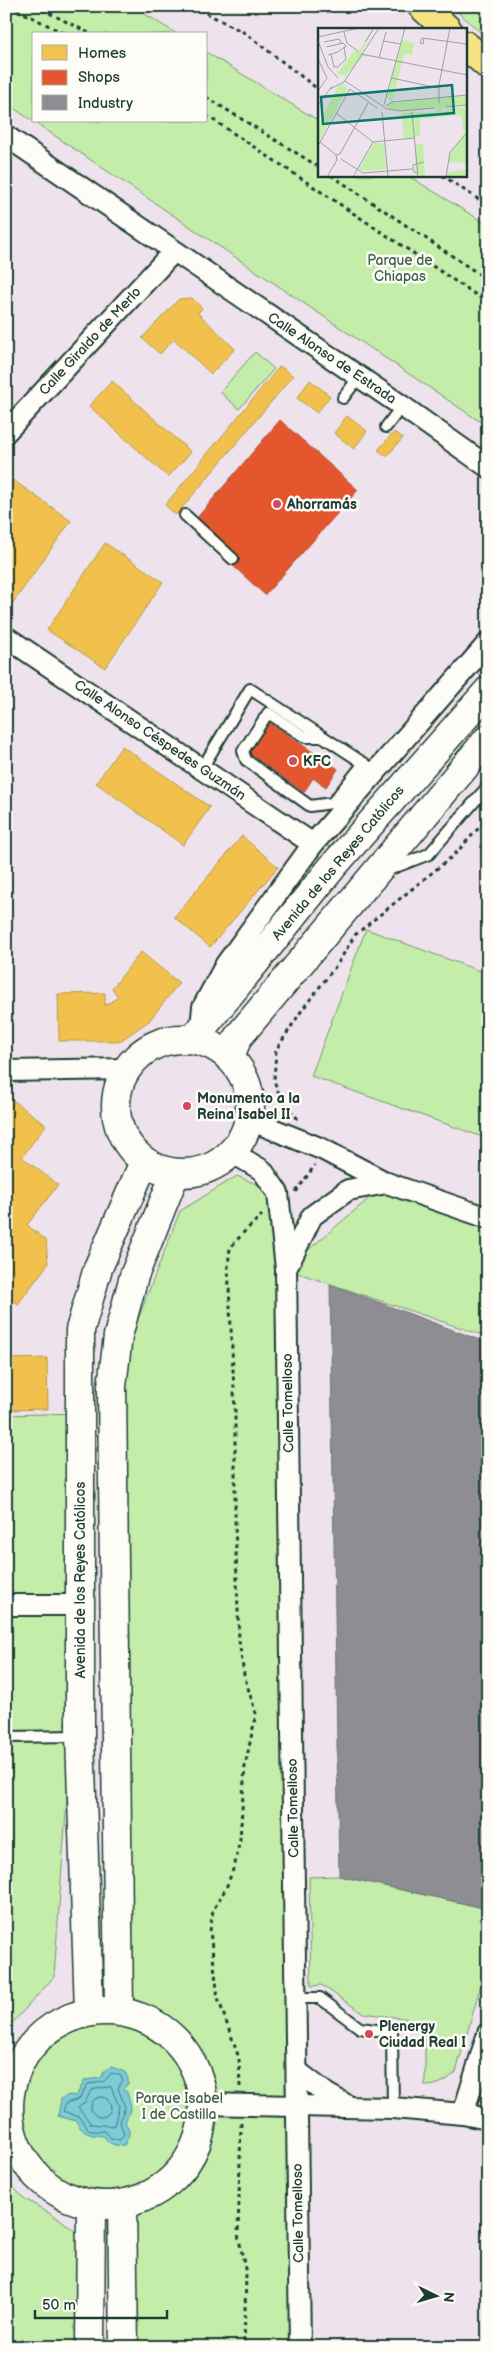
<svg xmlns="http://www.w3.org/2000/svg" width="494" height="2353" viewBox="0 0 494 2353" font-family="'Balsamiq Sans',sans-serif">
  <rect width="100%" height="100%" fill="#eee3ec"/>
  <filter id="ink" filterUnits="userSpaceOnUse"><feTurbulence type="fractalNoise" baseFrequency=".02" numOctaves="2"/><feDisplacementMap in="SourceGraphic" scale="10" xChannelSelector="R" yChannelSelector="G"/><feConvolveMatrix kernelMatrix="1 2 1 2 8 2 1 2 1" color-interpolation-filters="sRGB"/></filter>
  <g filter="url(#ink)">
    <g fill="#c3eda9" stroke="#71956e">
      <polygon points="6,6 132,6 177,34 34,34 34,121 206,121 206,52 319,121 319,175 407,175 488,225 488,427 6,103"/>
      <polygon points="451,6 488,6 488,39"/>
      <polygon points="255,352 274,369 239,409 220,392"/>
      <polygon points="366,929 488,974 488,1139 311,1076"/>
      <polygon points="237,1176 278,1193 296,2347 124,2347 122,2204 59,2189 14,2142 13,2079 39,2036 119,2010 112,1386 180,1211"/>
      <polygon points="387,1183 488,1219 488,1337 286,1269"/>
      <polygon points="79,1413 81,1605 54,1977 6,2030 6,1415"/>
      <path d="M339 1876 488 1909V1960L456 2072C446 2081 439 2086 425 2086V2021L363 2013 321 1985 311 1986 309 1877Z"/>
      <polygon points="6,2180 25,2199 61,2220 76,2232 76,2347 6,2347"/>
    </g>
    <path fill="#7ccbd9" stroke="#579297" d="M111 2067 125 2072 128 2078V2084L123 2089 127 2092 131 2107 125 2123C132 2131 129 2137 124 2145 115 2146 109 2145 104 2136 89 2135 84 2135 76 2121L58 2116 61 2099 69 2095 76 2096 85 2080 101 2078 105 2070Z"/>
    <g fill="#f2c14e" stroke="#b39946">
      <polygon points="192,298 202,308 198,313 235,349 211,374 174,339 160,354 142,338 179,299"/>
      <polygon points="280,366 293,376 176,515 165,505"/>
      <polygon points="310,380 330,396 317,413 297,398"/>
      <polygon points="112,381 191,452 168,477 89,406"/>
      <polygon points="347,416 367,431 354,449 334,433"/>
      <polygon points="394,432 403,438 387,456 378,450"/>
      <polygon points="13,480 71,521 10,607 6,604 6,490"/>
      <polygon points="105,543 163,582 105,668 47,630"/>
      <polygon points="122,746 210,807 183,845 96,783"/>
      <polygon points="242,836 278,867 210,947 174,917"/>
      <polygon points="141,952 179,983 149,1021 120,1041 59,1041 58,994 105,993 105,1006 118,997 112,988"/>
      <polygon points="6,1095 46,1125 22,1157 58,1185 27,1225 46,1240 48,1264 18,1304 6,1295"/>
      <polygon points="47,1358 48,1409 6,1410 6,1359"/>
    </g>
    <g fill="#e4572e" stroke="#a94f30">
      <polygon points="280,420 358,490 265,595 230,563 237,555 196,519"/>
      <polygon points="270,723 338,769 326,787 313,778 304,792 249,753"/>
    </g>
    <polygon fill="#8d8d92" stroke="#6c7576" points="330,1284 488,1343 488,1909 339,1876"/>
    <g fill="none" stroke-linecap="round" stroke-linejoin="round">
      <g stroke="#447676" stroke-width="1">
        <polygon points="112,2073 121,2076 123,2080 118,2088 125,2107 120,2122 124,2134 120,2140 111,2138 105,2131 90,2131 79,2117 63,2111 66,2103 79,2099 88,2084 103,2082"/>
        <polygon points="111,2087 119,2106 114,2126 91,2124 78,2107 85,2102 92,2090"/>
        <circle cx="101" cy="2107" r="10"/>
      </g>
      <defs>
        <g id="service">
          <polyline points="343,398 359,377"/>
          <polyline points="386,427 402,406"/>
          <polyline points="185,515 233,559"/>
          <polyline points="323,737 305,737 268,713 243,751 246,760 310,806 332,803 364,763"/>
          <polyline points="202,768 250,689 368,766"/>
          <polyline points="388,870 429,854 488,786"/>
          <polyline points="6,1737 79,1736"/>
          <polyline points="296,1998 320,1998 360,2028 392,2032 393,2108"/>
          <polyline points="6,2080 13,2079"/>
          <polyline points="6,2122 11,2121"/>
        </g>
        <g id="minor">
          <polyline points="6,136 402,406 488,467"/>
          <polyline points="6,432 174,251"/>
          <polyline points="6,637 313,844"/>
          <polyline points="201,1027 203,1007 226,964 313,844 488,643"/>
          <polyline points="6,1071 126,1069"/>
          <polyline points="250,1120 322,1149 387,1183 488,1218"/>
          <polyline points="233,1153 262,1170 278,1193 286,1269 300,2347"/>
          <polyline points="286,1269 312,1216 348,1190 387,1183"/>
          <polyline points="6,1605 81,1605"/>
          <polyline points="297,2071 327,2094 350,2107"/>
          <polyline points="203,2104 393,2108 463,2114 488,2119"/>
          <polyline points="463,2114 488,2033"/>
        </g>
        <g id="secondary">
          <polyline points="194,1038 334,865 488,691"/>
          <circle cx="183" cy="1106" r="67"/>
          <polyline points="230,1056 238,1037 488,739"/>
          <polyline points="89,2011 80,1736 80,1330 98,1268 144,1162"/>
          <polyline points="119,2011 112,1386 118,1336 134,1276 175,1174"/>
          <circle cx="106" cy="2108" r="97"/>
          <polyline points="122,2204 124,2347"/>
          <polyline points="90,2347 91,2205"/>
        </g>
        <g id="trunk">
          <polyline points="422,6 447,29"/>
          <polyline points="465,45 488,65"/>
        </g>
      </defs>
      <use href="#service" stroke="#1f3d34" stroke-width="14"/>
      <use href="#minor" stroke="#1f3d34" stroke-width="24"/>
      <use href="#secondary" stroke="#1f3d34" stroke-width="31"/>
      <use href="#trunk" stroke="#1f3d34" stroke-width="31"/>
      <g stroke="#1f3d34" stroke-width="3" stroke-dasharray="4 4" stroke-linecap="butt">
        <polyline points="10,6 65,34"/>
        <polyline points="35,6 91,34"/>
        <polyline points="192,6 245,33 319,90"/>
        <polyline points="206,97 319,167"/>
        <polyline points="206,115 488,303"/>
        <polyline points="331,175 488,280"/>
        <polyline points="442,175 488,206"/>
        <polyline points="298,1119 283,1103 274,1081 276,1050 302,1010 338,963 355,935 454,855 488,818"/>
        <polyline points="296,1192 315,1165"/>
        <polyline points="240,2087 239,2058 218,1998 210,1931 213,1910 226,1888 235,1864 240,1839 245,1766 256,1714 244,1675 239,1640 235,1522 235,1411 228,1266 230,1248 245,1231 262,1215"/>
        <polyline points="241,2123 238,2234 246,2274 244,2347"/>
      </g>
      <use href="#service" stroke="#fdfcf7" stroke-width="10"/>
      <use href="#minor" stroke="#fdfcf7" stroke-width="20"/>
      <use href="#secondary" stroke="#fdfcf7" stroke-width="28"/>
      <use href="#trunk" stroke="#f5e382" stroke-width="28"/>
    </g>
  </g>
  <g fill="#d1495b" stroke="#fdfcf7" stroke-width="2">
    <circle cx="277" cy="504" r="5"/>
    <circle cx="293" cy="761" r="5"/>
    <circle cx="187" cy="1106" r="5"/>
    <circle cx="369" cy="2034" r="5"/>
  </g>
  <g text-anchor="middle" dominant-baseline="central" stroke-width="5" stroke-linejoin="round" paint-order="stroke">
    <g font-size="14" fill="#40604b" stroke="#fdfcf7">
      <text x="400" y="260">Parque de<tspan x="400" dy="16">Chiapas</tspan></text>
      <text x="179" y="2098">Parque Isabel<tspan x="179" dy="16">I de Castilla</tspan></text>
    </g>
    <g font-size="14" fill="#1f3d34" stroke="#fdfcf7">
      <text transform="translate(90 341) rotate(-47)">Calle Giraldo de Merlo</text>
      <text transform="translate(332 358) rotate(34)">Calle Alonso de Estrada</text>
      <text transform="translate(160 740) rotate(34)">Calle Alonso Céspedes Guzmán</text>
      <text transform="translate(338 863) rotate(-50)">Avenida de los Reyes Católicos</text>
      <text transform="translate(288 1403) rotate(-91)">Calle Tomelloso</text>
      <text transform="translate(80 1580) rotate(-90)">Avenida de los Reyes Católicos</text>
      <text transform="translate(293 1808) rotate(-91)">Calle Tomelloso</text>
      <text transform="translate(298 2213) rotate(-91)">Calle Tomelloso</text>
    </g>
    <g font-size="14" font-weight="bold" fill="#1f3d34" stroke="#fdfcf7" text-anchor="start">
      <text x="287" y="504">Ahorramás</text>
      <text x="303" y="761">KFC</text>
      <text x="197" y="1098">Monumento a la<tspan x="197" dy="16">Reina Isabel II</tspan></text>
      <text x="379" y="2026">Plenergy<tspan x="379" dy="16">Ciudad Real I</tspan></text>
    </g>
  </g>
  <g transform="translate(318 28)">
    <rect width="149" height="149" fill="#eee3ec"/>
    <path d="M56 0 43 25 54 28H46L27 48 19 46 36 23 41 24ZM84 12 96 15 94 27 86 26 74 75 149 67V77L127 79 121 86 116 80 82 83 71 81 69 78 74 74 69 69ZM26 56 30 60 0 115V98L21 57ZM149 79V149H129V145L148 141 146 134 129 135 134 122 146 105 143 87 102 91V108L86 111 83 85 115 84 122 88 129 81ZM56 115H66L68 141 45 143 41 141ZM97 116H105L107 149 97 145Z" fill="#c3eda9"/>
    <path fill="none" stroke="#9ba1a2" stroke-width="1" d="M26 4 29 15 41 24M0 9 41 0M106 10 105 16 102 15 104 10 149 16M0 13 10 39 20 50M65 13 83 16M6 14 21 11 24 16M47 14 56 0M8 19 25 15 28 18M13 26 16 39H20L28 31 26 19M43 26 149 47M10 27 20 24 28 18M61 30 68 4M0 31 9 50 0 63M74 50 120 60M27 53 69 81 82 83 116 80M12 61 26 54 61 0M121 75V57L132 0M0 77 14 58M66 77 87 0M68 78 74 74 149 67M127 79 149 77M64 84 70 149M94 84 100 149M18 85 55 114 96 110M2 114 18 127M0 118 32 61 59 80M23 131 45 145 94 141M100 146 95 143V137L106 134M9 149 19 132 18 127 22 126 50 75M35 149 55 114M128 149 132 124 149 105"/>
    <path fill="#0f766e" fill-opacity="0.15" stroke="#0f766e" stroke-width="2.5" d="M134 57 136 85 5 96 3 69Z"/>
    <rect width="149" height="149" fill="none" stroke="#1f3d34" stroke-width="2.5"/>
  </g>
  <rect width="494" height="2353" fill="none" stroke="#fdfcf7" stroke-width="25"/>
  <rect x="12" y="12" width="469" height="2328" fill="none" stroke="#1f3d34" stroke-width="2" filter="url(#ink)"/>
  <rect x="32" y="32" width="175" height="90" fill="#fdfcf7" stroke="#a4b0a9"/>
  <rect x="42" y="45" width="25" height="15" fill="#f2c14e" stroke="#a4b0a9"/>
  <text x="78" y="58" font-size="15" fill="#1f3d34">Homes</text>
  <rect x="42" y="70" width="25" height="15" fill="#e4572e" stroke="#a4b0a9"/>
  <text x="78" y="82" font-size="15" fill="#1f3d34">Shops</text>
  <rect x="42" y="95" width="25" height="15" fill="#8d8d92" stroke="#a4b0a9"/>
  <text x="78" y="108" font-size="15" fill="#1f3d34">Industry</text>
  <g transform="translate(436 2296) rotate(95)" stroke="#fdfcf7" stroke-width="4" paint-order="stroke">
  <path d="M0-4L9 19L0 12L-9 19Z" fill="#1f3d34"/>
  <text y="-8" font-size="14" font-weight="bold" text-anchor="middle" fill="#1f3d34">N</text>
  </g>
  <path d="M35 2310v8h132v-8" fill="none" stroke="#1f3d34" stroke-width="2.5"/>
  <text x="42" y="2310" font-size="15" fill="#1f3d34" stroke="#fdfcf7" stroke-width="4" paint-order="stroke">50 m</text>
</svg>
